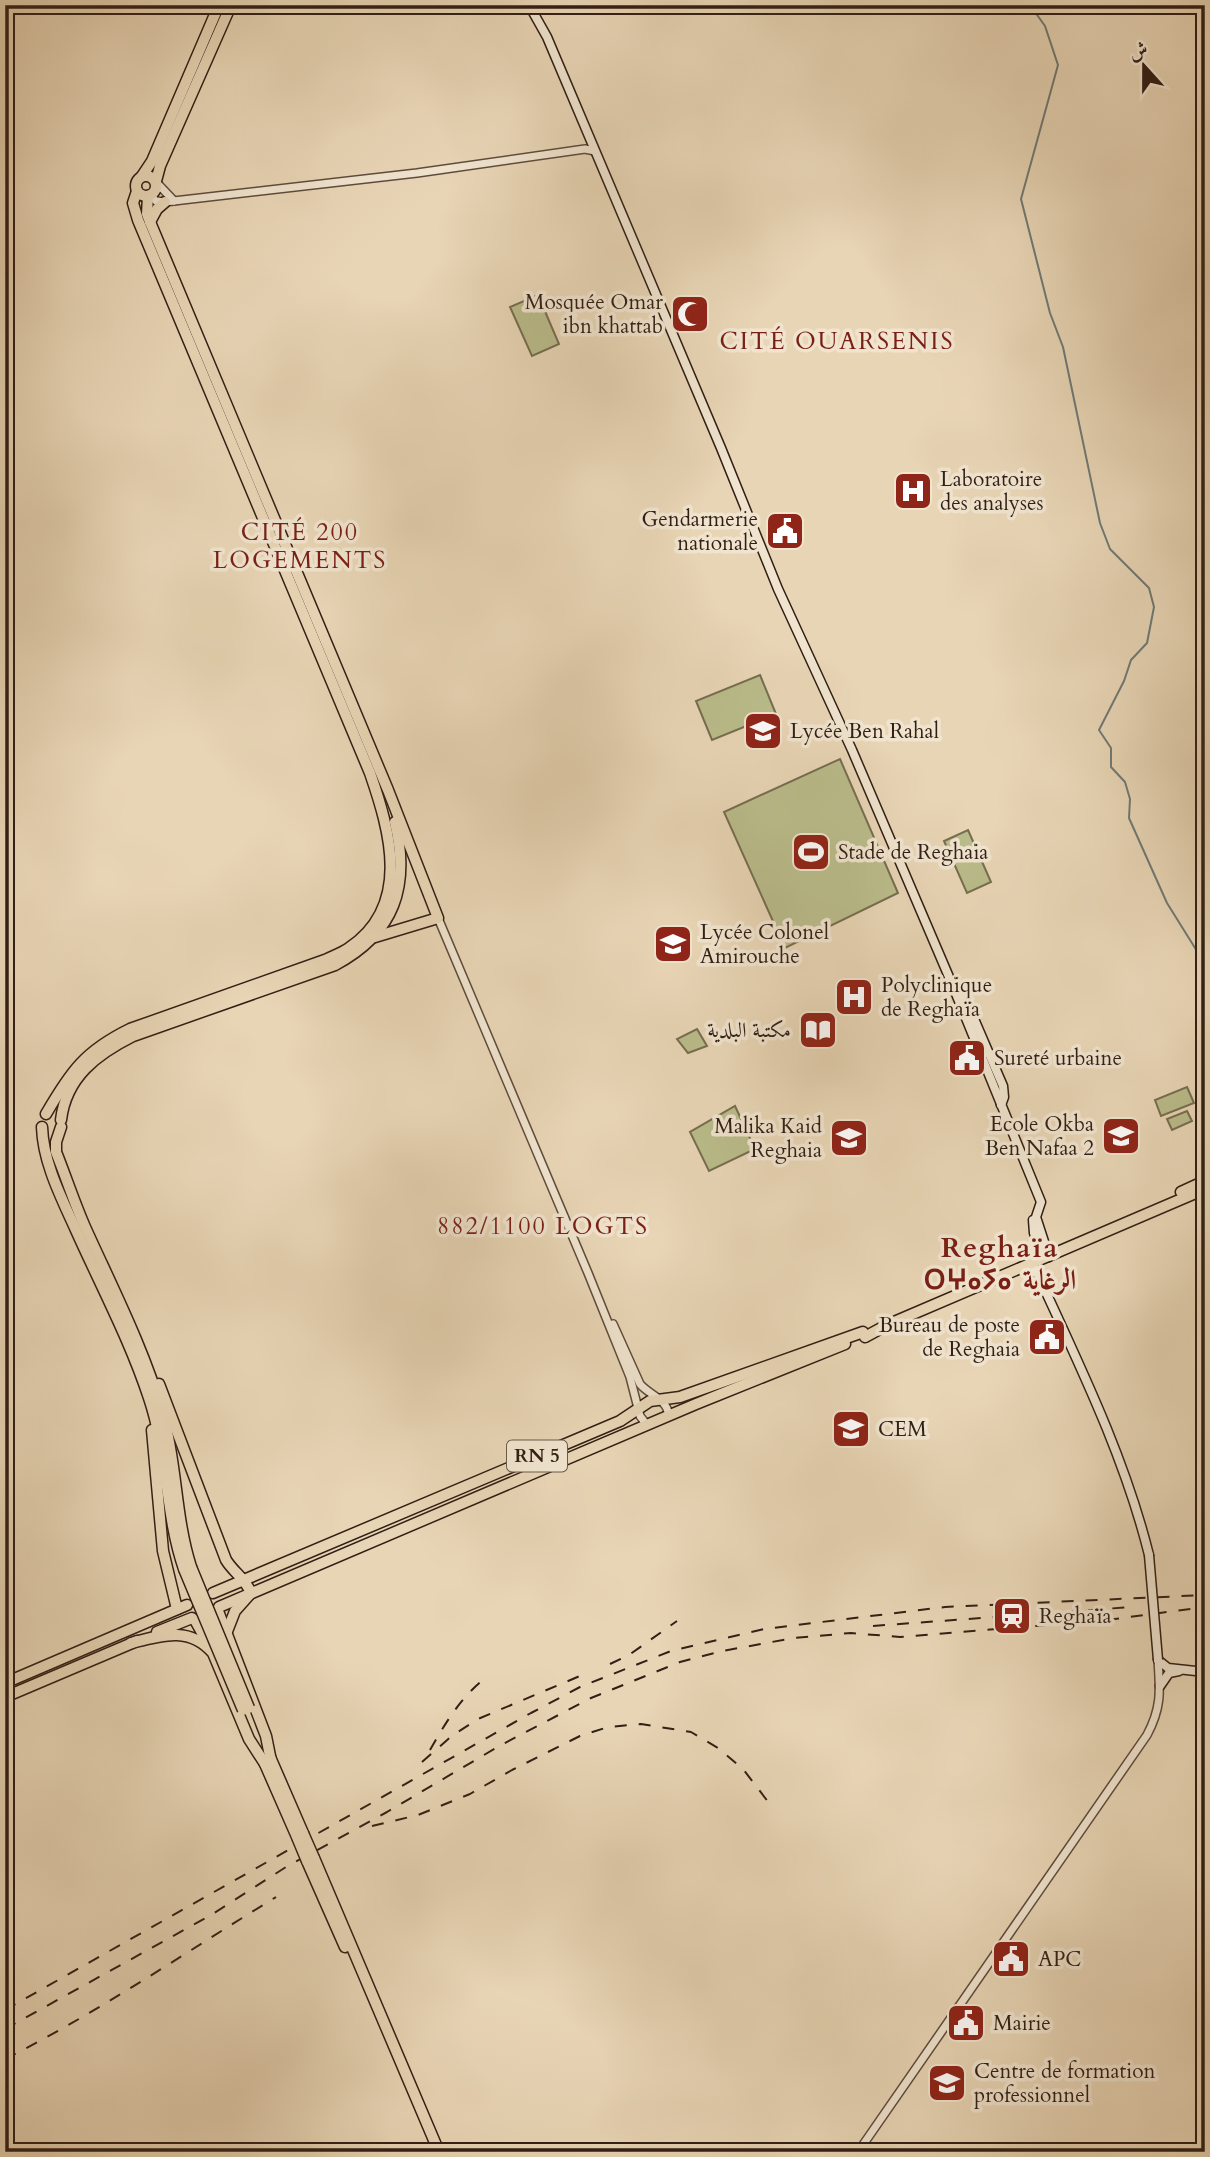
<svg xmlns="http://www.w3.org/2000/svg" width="1210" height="2157" viewBox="0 0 1210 2157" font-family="Cardo,Amiri,'Noto Sans Tifinagh',serif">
  <rect width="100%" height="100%" fill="#e8d5b5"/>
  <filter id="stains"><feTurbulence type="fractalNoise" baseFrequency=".00286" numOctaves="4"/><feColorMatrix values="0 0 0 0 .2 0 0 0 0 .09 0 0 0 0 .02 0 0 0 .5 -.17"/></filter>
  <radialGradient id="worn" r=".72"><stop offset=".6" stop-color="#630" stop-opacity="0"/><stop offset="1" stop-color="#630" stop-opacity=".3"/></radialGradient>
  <g fill="#babc8b" stroke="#766e50" stroke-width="2">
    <polygon points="538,295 559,344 532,356 510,307"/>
    <polygon points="760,675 776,714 712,740 696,701"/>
    <polygon points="840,759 898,893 785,948 724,812"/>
    <polygon points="968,830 991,882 967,893 944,841"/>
    <polygon points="697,1029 707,1046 688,1053 677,1039"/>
    <polygon points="1187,1087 1194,1103 1161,1116 1155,1100"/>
    <polygon points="735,1106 755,1149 709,1171 690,1132"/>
    <polygon points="1187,1111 1192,1121 1172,1130 1167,1119"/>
  </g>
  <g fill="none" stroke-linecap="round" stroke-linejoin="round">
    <g stroke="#6f7a76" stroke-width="2">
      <polyline points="1030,5 1045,26 1058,65 1021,199 1050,313 1063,347 1100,523 1110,549 1149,588 1154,607 1147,643 1131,660 1124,681 1099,730 1111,748 1111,767 1125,782 1130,799 1129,818 1167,903 1205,964"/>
      <polyline points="1205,1981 1200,1989 1205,1994"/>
    </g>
    <defs>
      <g id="tertiary">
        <polyline points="157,183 174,201"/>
        <polyline points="150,195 156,201 165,202 417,173 585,149 595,151"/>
        <polyline points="438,918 588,1273 630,1377 640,1416 647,1425"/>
        <path d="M613 1324 640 1384C650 1396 667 1398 669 1416"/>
        <path d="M858 2152 1147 1735C1162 1707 1160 1690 1158 1660"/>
      </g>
      <g id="secondary">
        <polyline points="529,5 547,37 721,448 778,589 852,750 952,984 1041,1202 1036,1217 1049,1257"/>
        <polyline points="952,984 962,991 1003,1086 1004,1097 1001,1105"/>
        <polyline points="1033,1220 1034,1233 1042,1259"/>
        <path d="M1033 1264C1076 1358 1124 1454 1149 1555"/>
        <polyline points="1158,1660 1168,1668 1205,1672"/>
        <polyline points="1160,1686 1169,1673 1179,1671"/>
      </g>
      <g id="primary">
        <polyline points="1181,1192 1205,1181"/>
        <polyline points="865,1337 887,1325 1205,1189"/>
      </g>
      <g id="trunk">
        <circle cx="146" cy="186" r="10"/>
        <polyline points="142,176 152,161 219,5"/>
        <polyline points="156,181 160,166 231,5"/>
        <polyline points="148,196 147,214 150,222 388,790 438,918 375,937"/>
        <polyline points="150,222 157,209 165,202"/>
        <path d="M46 1114C71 1071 85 1051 130 1029L325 960C333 956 342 953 349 948 412 906 390 831 370 773L138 220 133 203 137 191"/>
        <path d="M61 1120C66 1077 97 1054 133 1036L335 965C395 933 410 886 395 822"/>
        <path d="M42 1127C43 1162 61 1197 75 1228 100 1284 130 1340 149 1398 168 1454 165 1514 184 1569"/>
        <path d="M61 1127 56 1142V1152C66 1177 74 1202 85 1227 113 1289 144 1349 163 1415 177 1465 175 1517 191 1567"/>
        <path d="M159 1384 226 1560C234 1573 245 1578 251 1593L235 1611 226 1634"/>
        <polyline points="152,1430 163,1551 177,1609"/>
        <polyline points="213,1593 620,1421 650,1401 680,1397 863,1332"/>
        <polyline points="219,1607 696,1404 845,1344"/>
        <polyline points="218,1611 266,1736 271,1761"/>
        <polyline points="195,1620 210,1647"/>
        <polyline points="157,1632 192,1618"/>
        <path d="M131 1643C162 1635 190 1626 213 1653L249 1739 267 1767"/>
        <polyline points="5,1683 187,1605"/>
        <polyline points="5,1697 137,1641"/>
        <polyline points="270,1757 303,1833"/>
        <polyline points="265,1764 297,1837"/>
        <polyline points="314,1858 439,2152"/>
        <polyline points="307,1861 345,1947"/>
      </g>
    </defs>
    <use href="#tertiary" stroke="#5f4c3d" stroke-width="10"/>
    <use href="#secondary" stroke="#311f15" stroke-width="11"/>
    <use href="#primary" stroke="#311f15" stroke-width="13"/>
    <use href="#trunk" stroke="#311f15" stroke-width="13"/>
    <use href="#tertiary" stroke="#f0e4cf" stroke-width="7"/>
    <use href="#secondary" stroke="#f0e4cf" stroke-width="8"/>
    <use href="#primary" stroke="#e8d5b5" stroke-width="10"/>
    <use href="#trunk" stroke="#e8d5b5" stroke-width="10"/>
    <g stroke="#311f15" stroke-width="2" stroke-dasharray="12 12" stroke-linecap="butt">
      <polyline points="873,1626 1131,1607"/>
      <polyline points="610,1664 629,1655 677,1621"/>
      <path d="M430 1750C446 1722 462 1695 488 1676"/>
      <polyline points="422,1762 453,1735 478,1719 587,1673"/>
      <polyline points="372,1826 418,1815 470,1794 512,1770 580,1736 608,1727 641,1724 691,1732 718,1748 743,1769 769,1803"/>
      <polyline points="5,2010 531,1713 580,1687 671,1651 764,1629 945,1607 1205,1595"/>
      <polyline points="5,2029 211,1915 286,1867 387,1812 501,1745 591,1698 680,1662 722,1651 794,1638 851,1633 900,1637 1107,1620 1205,1607"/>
      <path d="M5 2059C99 2012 186 1952 276 1897"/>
    </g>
    <defs>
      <polyline id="secondary-bridge" points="1149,1555 1158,1660"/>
      <g id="trunk-bridge">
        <polyline points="191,1567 249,1708"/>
        <polyline points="184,1569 243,1710"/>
        <polyline points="303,1833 314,1858"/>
        <polyline points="297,1837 307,1861"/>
      </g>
    </defs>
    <use href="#secondary-bridge" stroke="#311f15" stroke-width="11" stroke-linecap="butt"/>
    <use href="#trunk-bridge" stroke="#311f15" stroke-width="13" stroke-linecap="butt"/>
    <use href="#secondary-bridge" stroke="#f0e4cf" stroke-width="8"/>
    <use href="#trunk-bridge" stroke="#e8d5b5" stroke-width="10"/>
  </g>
  <defs>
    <symbol id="mosque-square" viewBox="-11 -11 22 22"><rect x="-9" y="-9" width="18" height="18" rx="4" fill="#8f2418" stroke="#f0e4cf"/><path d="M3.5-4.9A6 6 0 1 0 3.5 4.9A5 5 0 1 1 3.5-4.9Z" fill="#fff"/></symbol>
    <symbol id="hospital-square" viewBox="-11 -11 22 22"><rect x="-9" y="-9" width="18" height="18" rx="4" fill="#8f2418" stroke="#f0e4cf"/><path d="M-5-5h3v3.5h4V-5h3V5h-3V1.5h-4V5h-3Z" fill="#fff"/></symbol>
    <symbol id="civic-square" viewBox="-11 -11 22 22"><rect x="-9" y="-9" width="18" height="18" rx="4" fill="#8f2418" stroke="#f0e4cf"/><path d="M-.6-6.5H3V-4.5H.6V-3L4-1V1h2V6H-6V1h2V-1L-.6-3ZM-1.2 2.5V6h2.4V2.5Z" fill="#fff"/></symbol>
    <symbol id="school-square" viewBox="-11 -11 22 22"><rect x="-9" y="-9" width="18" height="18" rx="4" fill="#8f2418" stroke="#f0e4cf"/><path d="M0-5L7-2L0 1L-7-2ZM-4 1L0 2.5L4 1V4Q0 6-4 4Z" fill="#fff"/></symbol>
    <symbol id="stadium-square" viewBox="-11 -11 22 22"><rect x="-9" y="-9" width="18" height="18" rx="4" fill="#8f2418" stroke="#f0e4cf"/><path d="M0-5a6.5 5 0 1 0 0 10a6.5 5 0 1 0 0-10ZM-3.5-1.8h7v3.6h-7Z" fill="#fff"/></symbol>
    <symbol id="library-square" viewBox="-11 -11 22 22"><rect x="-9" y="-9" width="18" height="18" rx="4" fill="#8f2418" stroke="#f0e4cf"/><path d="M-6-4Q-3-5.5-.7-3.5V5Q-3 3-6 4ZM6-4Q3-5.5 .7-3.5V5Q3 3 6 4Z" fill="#fff"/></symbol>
    <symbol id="station-square" viewBox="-11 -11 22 22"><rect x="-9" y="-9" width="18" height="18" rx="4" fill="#8f2418" stroke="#f0e4cf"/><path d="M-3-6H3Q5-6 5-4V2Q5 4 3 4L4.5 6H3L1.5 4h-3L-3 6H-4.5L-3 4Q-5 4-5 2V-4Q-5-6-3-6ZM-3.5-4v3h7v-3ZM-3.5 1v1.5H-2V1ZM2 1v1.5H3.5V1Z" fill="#fff"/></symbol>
    <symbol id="university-square" viewBox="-11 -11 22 22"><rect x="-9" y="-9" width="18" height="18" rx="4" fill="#8f2418" stroke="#f0e4cf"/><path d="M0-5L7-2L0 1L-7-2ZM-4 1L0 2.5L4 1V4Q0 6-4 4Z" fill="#fff"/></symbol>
  </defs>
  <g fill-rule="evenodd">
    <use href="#mosque-square" x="668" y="292" width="44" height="44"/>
    <use href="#hospital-square" x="891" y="469" width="44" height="44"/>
    <use href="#civic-square" x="763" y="509" width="44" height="44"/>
    <use href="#school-square" x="741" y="709" width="44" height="44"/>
    <use href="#stadium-square" x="789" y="830" width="44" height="44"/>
    <use href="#school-square" x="651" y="922" width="44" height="44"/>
    <use href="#hospital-square" x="832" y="975" width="44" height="44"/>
    <use href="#library-square" x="796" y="1008" width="44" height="44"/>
    <use href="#civic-square" x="945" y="1036" width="44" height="44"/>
    <use href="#school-square" x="1099" y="1114" width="44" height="44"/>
    <use href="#school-square" x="827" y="1116" width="44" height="44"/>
    <use href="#civic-square" x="1025" y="1315" width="44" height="44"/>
    <use href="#school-square" x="829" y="1407" width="44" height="44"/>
    <use href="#station-square" x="990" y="1594" width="44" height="44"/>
    <use href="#civic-square" x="989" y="1937" width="44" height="44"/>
    <use href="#civic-square" x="944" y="2001" width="44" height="44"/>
    <use href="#university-square" x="925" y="2061" width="44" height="44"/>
  </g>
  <g text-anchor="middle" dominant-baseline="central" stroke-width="7" stroke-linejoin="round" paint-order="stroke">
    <rect fill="#f0e4cf" stroke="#6a5a4d" stroke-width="2" x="507" y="1440.5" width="60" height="31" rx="5"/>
    <g font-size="19" font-weight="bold" fill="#311f15">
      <text x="537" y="1456">RN 5</text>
    </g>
    <g font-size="21" fill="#311f15" stroke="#f0e4cf" text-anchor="start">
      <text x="663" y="302" text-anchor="end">Mosquée Omar<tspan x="663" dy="24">ibn khattab</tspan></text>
      <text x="940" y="479">Laboratoire<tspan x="940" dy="24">des analyses</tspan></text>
      <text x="758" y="519" text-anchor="end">Gendarmerie<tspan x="758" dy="24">nationale</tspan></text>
      <text x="790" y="731">Lycée Ben Rahal</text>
      <text x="838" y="852">Stade de Reghaia</text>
      <text x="700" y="932">Lycée Colonel<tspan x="700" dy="24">Amirouche</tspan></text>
      <text x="881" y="985">Polyclinique<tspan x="881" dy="24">de Reghaïa</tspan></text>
      <text x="791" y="1030" text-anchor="end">مكتبة البلدية</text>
      <text x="994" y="1058">Sureté urbaine</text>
      <text x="1094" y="1124" text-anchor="end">Ecole Okba<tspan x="1094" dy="24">Ben Nafaa 2</tspan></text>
      <text x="822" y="1126" text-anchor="end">Malika Kaid<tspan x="822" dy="24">Reghaia</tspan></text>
      <text x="1020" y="1325" text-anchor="end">Bureau de poste<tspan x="1020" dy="24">de Reghaia</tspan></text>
      <text x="878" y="1429">CEM</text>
      <text x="1039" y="1616">Reghaïa</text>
      <text x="1038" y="1959">APC</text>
      <text x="993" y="2023">Mairie</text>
      <text x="974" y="2071">Centre de formation<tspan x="974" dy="24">professionnel</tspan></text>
    </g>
    <g font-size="24" letter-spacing="2" fill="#7a1f14" stroke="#f0e4cf">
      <text x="837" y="341">CITÉ OUARSENIS</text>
      <text x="300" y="532">CITÉ 200<tspan x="300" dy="28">LOGEMENTS</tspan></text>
      <text x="543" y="1226">882/1100 LOGTS</text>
    </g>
    <g font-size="28" font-weight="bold" letter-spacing="2" fill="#7a1f14" stroke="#f0e4cf">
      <text x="1000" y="1248">Reghaïa<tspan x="1000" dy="32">ⵔⵖⴰⵢⴰ الرغاية</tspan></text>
    </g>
  </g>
  <rect width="1210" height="2157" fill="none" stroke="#e8d5b5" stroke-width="28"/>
  <rect x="7" y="7" width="1196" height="2143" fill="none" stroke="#311f15" stroke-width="3.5"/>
  <rect x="14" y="14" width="1182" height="2129" fill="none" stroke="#311f15" stroke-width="2"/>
  <g transform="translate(1144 66) rotate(339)" stroke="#f0e4cf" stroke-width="5" paint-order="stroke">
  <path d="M0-5L12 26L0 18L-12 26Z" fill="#311f15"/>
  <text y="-10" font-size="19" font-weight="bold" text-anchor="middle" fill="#311f15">ش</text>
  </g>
  <rect width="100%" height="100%" filter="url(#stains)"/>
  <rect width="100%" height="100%" fill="url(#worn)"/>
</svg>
